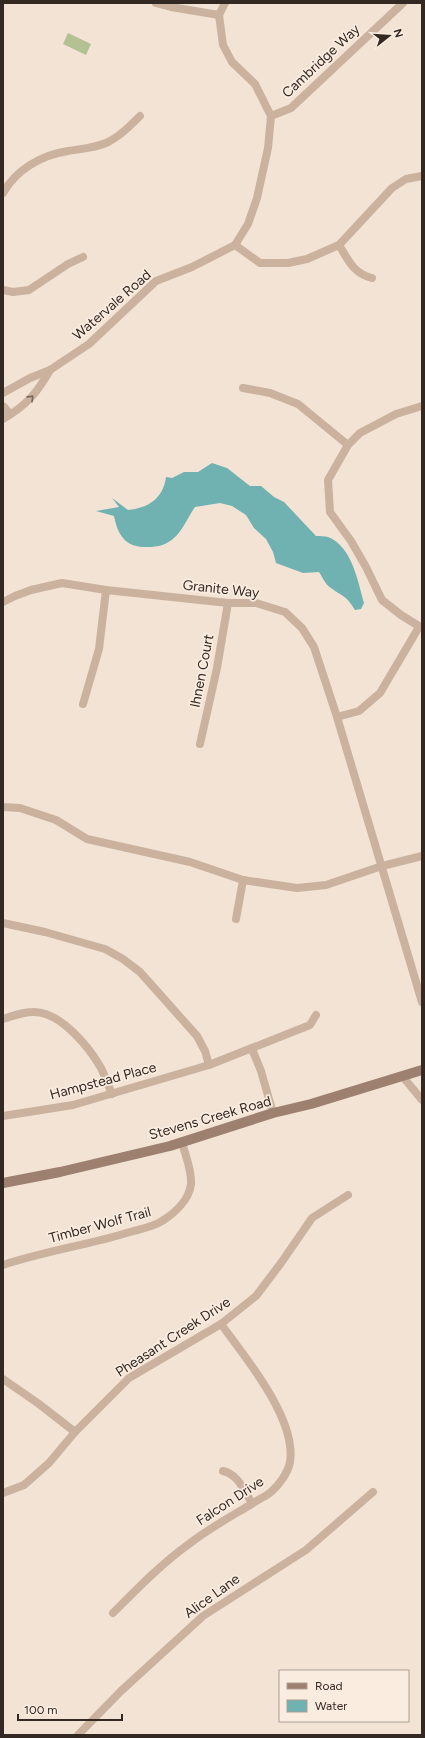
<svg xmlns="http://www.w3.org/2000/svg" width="425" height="1738" viewBox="0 0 425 1738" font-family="Figtree,sans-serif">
  <rect width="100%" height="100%" fill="#f2e3d4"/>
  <polygon fill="#b4c293" points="68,33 91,44 86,55 63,44"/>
  <path fill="#70b1b2" d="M212 463 227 468 250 486H261L274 497 284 502 316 536C320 536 325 536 328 537 352 546 358 582 364 603L361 609 355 610C346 595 343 597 331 588 325 584 323 578 319 572L303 573 276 563 273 552 266 539 254 528 246 515 232 506 220 503 195 507C188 517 183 530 174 538 166 545 158 547 148 547 126 548 118 536 114 516L96 511 119 507 112 498 128 510C148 508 163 499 166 477L172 478 184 472H198Z"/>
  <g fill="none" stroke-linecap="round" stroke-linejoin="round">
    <g stroke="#cbb29f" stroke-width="8">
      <polyline points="156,3 171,7 219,15"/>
      <polyline points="271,116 291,108 403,3"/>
      <path d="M3 193C16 170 41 155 68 151 81 149 94 148 106 143 119 137 130 126 140 116"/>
      <polyline points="235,245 260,263 288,263 307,259 339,245 392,188 406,179 422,176"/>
      <path d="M339 245C349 261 353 273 372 278"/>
      <polyline points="3,290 13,292 29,290 68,264 83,257"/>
      <polyline points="243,388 270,393 298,404 348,445"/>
      <polyline points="3,393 30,378 50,370 89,344 156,281 192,267 235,245 248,224 257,198 268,148 271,116 255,84 232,62 223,45 219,15 225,3"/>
      <polyline points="3,406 10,414"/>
      <polyline points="422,406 396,414 360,433 348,445 328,480 330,512 351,541 366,567 382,600 401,615 422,628"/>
      <path d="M3 419C27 405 37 393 50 370"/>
      <polyline points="3,602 15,596 31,590 62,583 106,590 228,603 256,603 285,612 302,628 314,647 337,717 422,1002"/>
      <polyline points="83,704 99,649 106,590"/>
      <polyline points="337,717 359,711 380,693 419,627"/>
      <polyline points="200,744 217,668 228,603"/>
      <polyline points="3,807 20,808 56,820 87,839 190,862 243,880 297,888 326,885 382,866 422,856"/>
      <polyline points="236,919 243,880"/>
      <polyline points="3,923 45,932 105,949 123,959 140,972 197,1036 205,1051 209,1065"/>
      <path d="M3 1019C13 1016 22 1012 33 1012 60 1011 89 1047 101 1068 105 1076 108 1085 112 1094"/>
      <polyline points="252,1049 261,1071 273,1113"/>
      <polyline points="403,1077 422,1100"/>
      <polyline points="3,1116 73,1105 209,1065 310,1025 316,1015"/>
      <path d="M3 1265C45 1251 88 1245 130 1232 140 1229 153 1227 162 1221 175 1213 189 1200 191 1184 192 1170 185 1155 182 1142"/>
      <polyline points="3,1379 39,1404 75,1432"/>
      <path d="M223 1471C238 1474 244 1491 252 1503"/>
      <polyline points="3,1493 24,1485 49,1463 75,1432 129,1378 221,1324 256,1296 281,1263 312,1218 348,1195"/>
      <path d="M113 1613C137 1589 161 1564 189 1544 208 1529 230 1517 250 1505 257 1500 265 1497 271 1492 279 1485 288 1473 290 1462 297 1419 245 1357 221 1324"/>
      <polyline points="78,1735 121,1691 203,1616 306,1550 373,1492"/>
    </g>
    <polyline stroke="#9e8071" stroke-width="10" points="3,1183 60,1172 170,1146 273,1113 311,1104 422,1070"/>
  </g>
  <defs><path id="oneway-chevron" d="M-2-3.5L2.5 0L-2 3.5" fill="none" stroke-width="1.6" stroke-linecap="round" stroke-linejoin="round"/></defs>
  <use stroke="#78665b" href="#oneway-chevron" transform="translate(31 398) rotate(-44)"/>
  <g text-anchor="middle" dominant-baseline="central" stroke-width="3.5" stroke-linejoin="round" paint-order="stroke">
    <g font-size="14" fill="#342823" stroke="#faede0">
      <text transform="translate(321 61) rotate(-43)">Cambridge Way</text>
      <text transform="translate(112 305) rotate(-41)">Watervale Road</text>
      <text transform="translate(221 589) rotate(6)">Granite Way</text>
      <text transform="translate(202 671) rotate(-79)">Ihnen Court</text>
      <text transform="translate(103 1081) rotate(-15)">Hampstead Place</text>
      <text transform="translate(210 1118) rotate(-16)">Stevens Creek Road</text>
      <text transform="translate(100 1225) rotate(-15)">Timber Wolf Trail</text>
      <text transform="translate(173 1337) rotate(-33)">Pheasant Creek Drive</text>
      <text transform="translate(230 1501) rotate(-33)">Falcon Drive</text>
      <text transform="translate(212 1596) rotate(-36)">Alice Lane</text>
    </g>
  </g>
  <rect width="425" height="1738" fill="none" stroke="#342823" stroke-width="8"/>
  <rect x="279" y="1670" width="130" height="52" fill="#faede0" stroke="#ab9e94"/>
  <rect x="287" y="1683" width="20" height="6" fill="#9e8071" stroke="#ab9e94"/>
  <text x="315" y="1690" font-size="12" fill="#342823">Road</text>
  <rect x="287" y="1700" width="20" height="12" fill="#70b1b2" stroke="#ab9e94"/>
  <text x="315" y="1710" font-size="12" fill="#342823">Water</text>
  <g transform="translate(389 36) rotate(73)" stroke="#faede0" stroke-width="3" paint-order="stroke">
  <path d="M0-3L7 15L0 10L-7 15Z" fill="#342823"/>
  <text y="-6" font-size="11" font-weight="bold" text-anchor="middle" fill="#342823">N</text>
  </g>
  <path d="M18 1714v6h104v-6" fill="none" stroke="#342823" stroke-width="2"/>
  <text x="24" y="1714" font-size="12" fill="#342823" stroke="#faede0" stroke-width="3" paint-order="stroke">100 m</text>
</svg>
